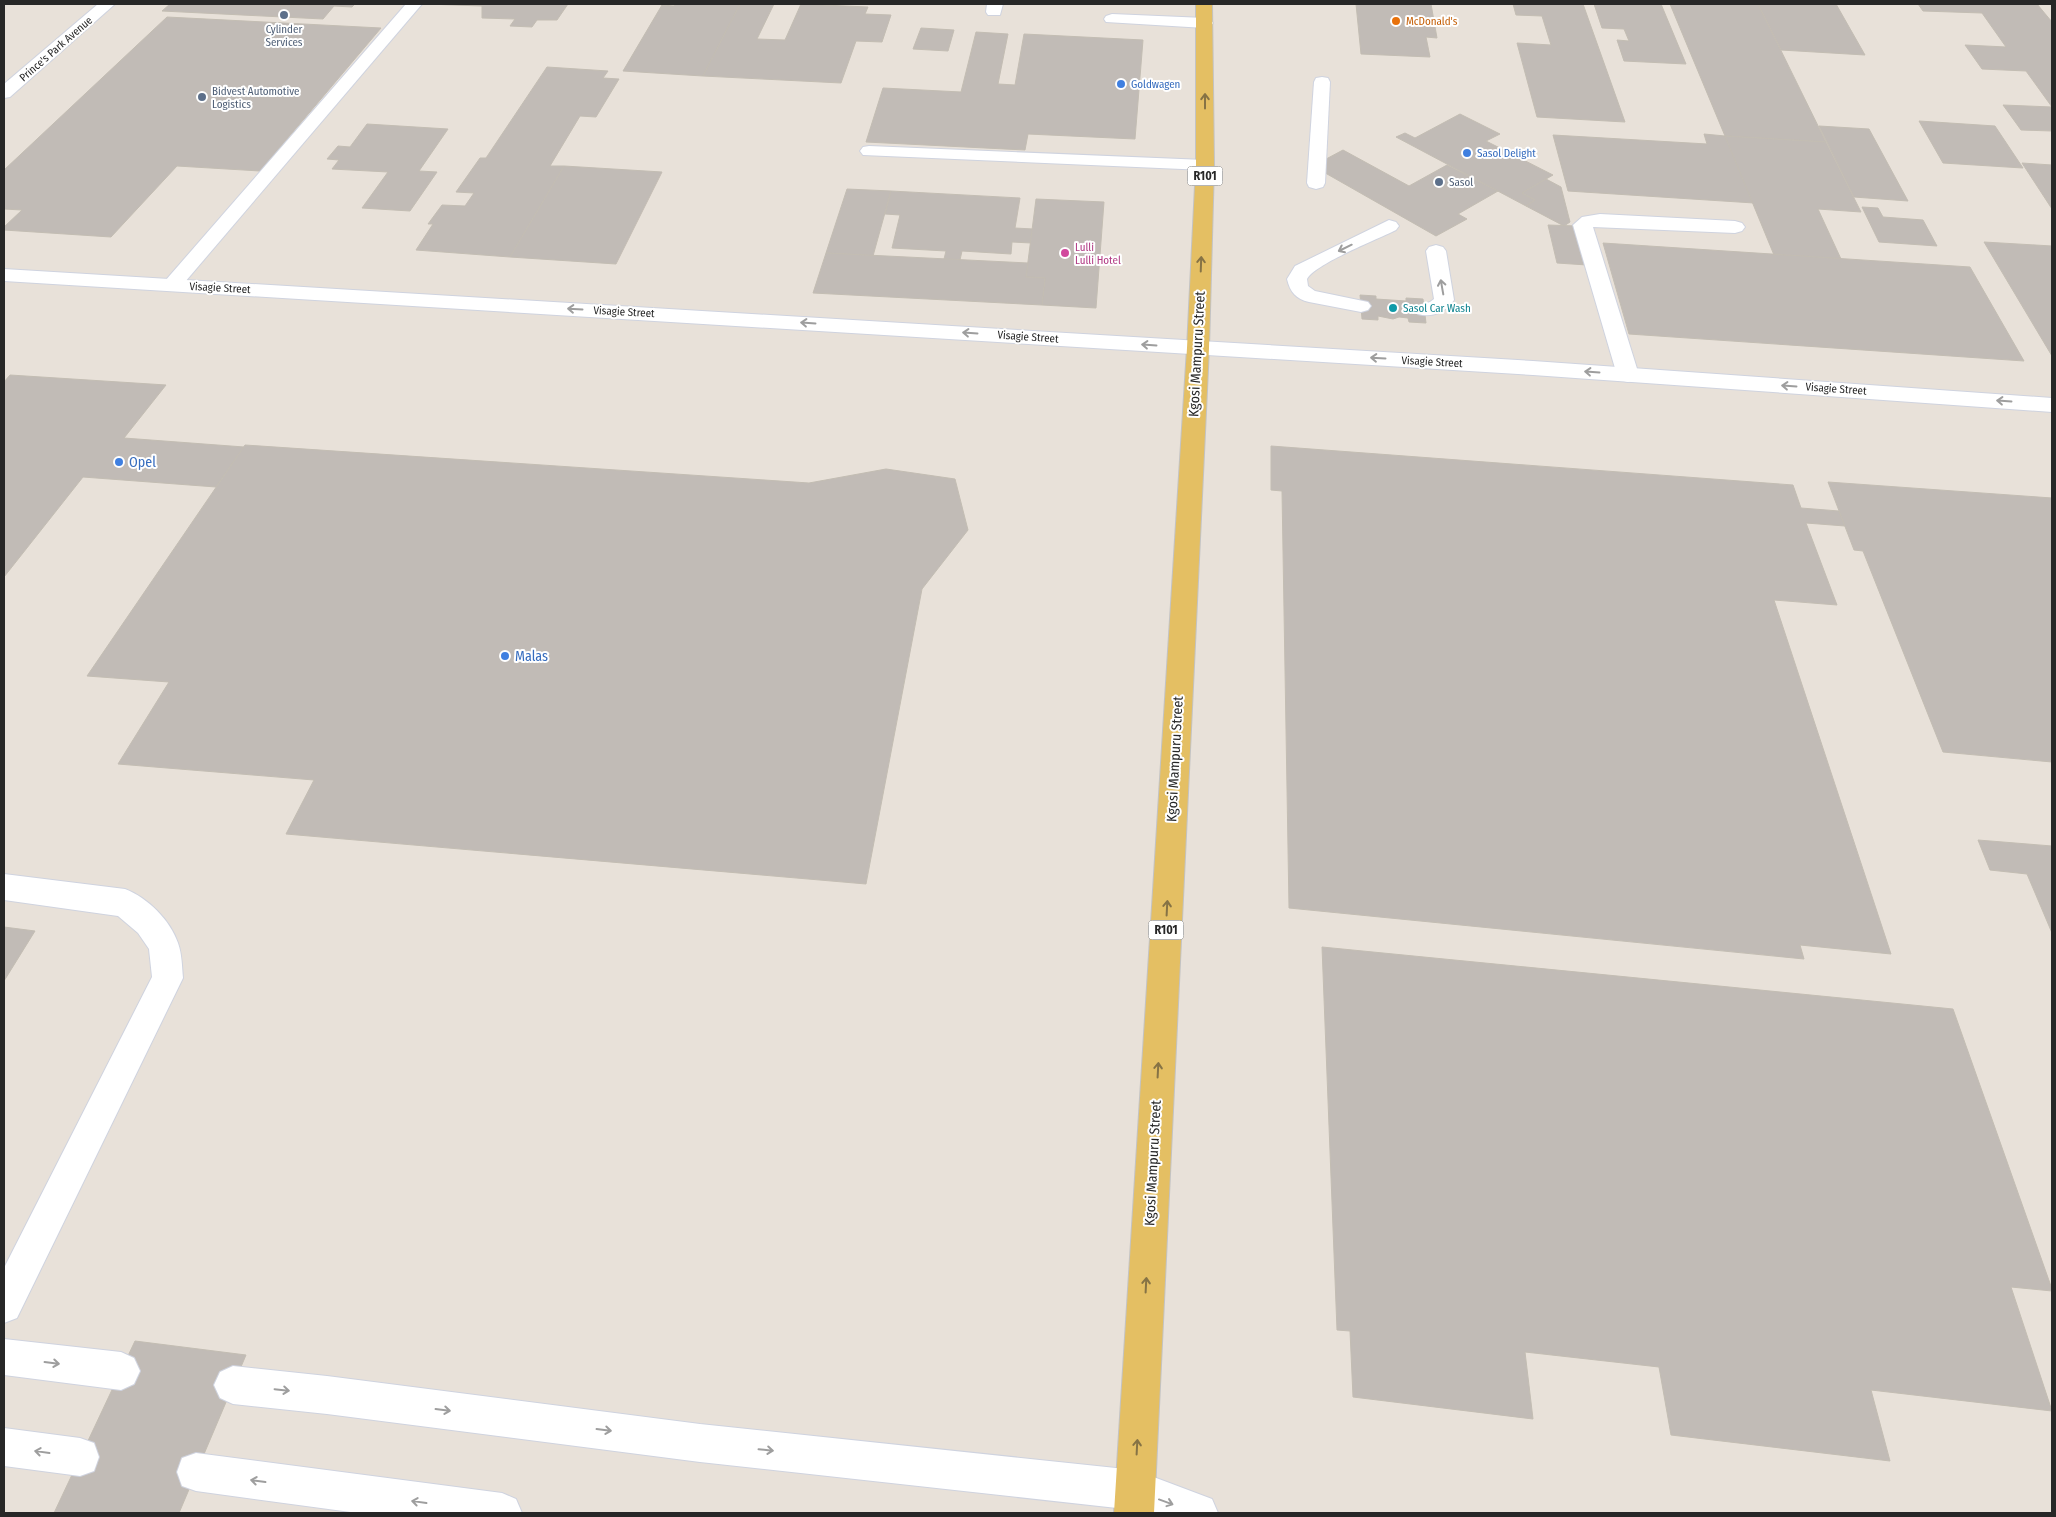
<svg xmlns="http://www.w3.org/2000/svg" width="2056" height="1517" viewBox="0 0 2056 1517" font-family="'Fira Sans Condensed',sans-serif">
  <rect width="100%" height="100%" fill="#e8e1d9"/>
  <g fill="#c1bbb6" stroke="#c3bdb3">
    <polygon points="170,4 308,5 355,4 352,7 334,6 323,19 162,11"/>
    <polygon points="426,4 568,4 557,20 537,20 532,27 510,26 515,19 482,18 482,6"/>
    <polygon points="675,4 740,4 703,76 623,71 662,5 674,6"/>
    <polygon points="740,4 774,4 757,39 785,40 801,4 868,7 865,14 891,15 882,42 856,41 841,83 703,76"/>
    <polygon points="1356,4 1431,4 1437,38 1426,37 1430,57 1361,54"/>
    <polygon points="1513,4 1583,4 1625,122 1537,117 1517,43 1551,45 1542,16 1516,15"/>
    <polygon points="1594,4 1661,4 1686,64 1624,61 1617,40 1629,41 1624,29 1602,28"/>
    <polygon points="1670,4 1758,4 1826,142 1725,136"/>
    <polygon points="1758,4 1836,4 1865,55 1781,50"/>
    <polygon points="1918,4 2037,4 2052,22 2052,107 2026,71 1982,69 1965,45 2006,47 1982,13 1923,11"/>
    <polygon points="167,17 381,28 260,171 177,166 111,237 4,230 4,227 22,210 4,209 4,170"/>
    <polygon points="921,28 954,30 948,51 913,49"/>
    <polygon points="976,32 1008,34 998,84 1015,85 1024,34 1143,40 1135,139 1028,134 1025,150 866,142 883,88 961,92"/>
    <polygon points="547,67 608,71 603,78 619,79 596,117 580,116 550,166 564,166 510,257 416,250 433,224 428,224 442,205 465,206 474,193 456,192 480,158 486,158"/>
    <polygon points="2003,105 2052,107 2052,131 2021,130"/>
    <polygon points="1460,114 1500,134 1486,141 1553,175 1522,193 1535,200 1526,206 1396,137 1405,133 1415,138"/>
    <polygon points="1919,121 1995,126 2023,168 1943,163"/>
    <polygon points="367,124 448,129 419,171 437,172 410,211 362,208 388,172 332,169 339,160 327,159 338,146 350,147"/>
    <polygon points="1819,126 1869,129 1908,201 1854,197"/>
    <polygon points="1704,134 1725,136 1754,203 1568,191 1553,135 1707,144"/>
    <polygon points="1725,136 1826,142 1861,212 1818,209 1841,259 1774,255"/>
    <polygon points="1343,150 1409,186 1447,165 1498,191 1458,214 1467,219 1436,236 1313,166"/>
    <polygon points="2022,163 2052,165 2052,209"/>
    <polygon points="564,166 662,172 616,264 510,257"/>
    <polygon points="1546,179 1561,187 1570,222 1564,226 1526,206 1535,200 1522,193"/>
    <polygon points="847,189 891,191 873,256 826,253"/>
    <polygon points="891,191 1020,198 1015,228 1033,229 1031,243 1012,242 1011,254 962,251 960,260 944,259 946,251 892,248 900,215 885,214"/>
    <polygon points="1036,199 1104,202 1096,308 1042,305 1045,278 1026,277"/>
    <polygon points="1862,207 1878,208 1883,217 1923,220 1937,246 1879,242"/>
    <polygon points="1548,225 1577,226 1587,265 1557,263"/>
    <polygon points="1984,242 2052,246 2052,356"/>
    <polygon points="1603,243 1970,267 2024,361 1629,334"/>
    <polygon points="826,253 1028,263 1026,277 1045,278 1042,305 813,293"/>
    <polygon points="1360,295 1376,296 1376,299 1406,301 1406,298 1423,299 1426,323 1409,322 1408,318 1399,317 1393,319 1378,316 1378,320 1362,319"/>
    <polygon points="10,375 166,385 124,438 244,447 216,487 83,477 4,577 4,382"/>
    <polygon points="245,445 809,483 886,469 955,479 968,530 922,589 866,884 286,834 314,780 118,764 169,682 87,676"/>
    <polygon points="1271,446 1793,485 1801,508 1839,511 1845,526 1806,523 1837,605 1774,600 1891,954 1800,945 1804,959 1289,908 1282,491 1271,490"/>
    <polygon points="1828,482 2052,498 2052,762 1943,752 1863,551 1854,550"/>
    <polygon points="1978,840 2052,846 2052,933 2027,874 1990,870"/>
    <polygon points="4,927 35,931 4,981"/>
    <polygon points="1322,947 1953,1009 2052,1289 2052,1291 2011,1287 2052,1411 1871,1390 1890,1461 1671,1435 1659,1367 1525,1352 1533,1419 1353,1397 1350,1331 1337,1330"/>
    <polygon points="135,1341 246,1355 179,1513 54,1513"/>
  </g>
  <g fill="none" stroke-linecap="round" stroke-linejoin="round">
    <defs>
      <g id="service">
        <polygon points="406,4 422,4 179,289 172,291 165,289 162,285 165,281"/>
        <polygon points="987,4 1003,4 1000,15 988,15 986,12"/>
        <polygon points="1112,14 1205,18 1211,20 1213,23 1211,26 1205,28 1106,22 1104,19 1106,16"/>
        <polygon points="1322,77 1328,78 1330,82 1325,183 1323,187 1316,189 1309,187 1307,183 1314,82 1316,78"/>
        <polygon points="869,146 1205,160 1211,161 1214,165 1211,169 1205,170 863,155 860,151 863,147"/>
        <polygon points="1600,214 1735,221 1742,223 1745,227 1742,231 1735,233 1593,227 1639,375 1636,380 1628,382 1620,380 1617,375 1573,225 1582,217"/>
        <path d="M1389 220 1396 222 1399 226 1396 230C1378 239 1315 264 1307 279L1308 286 1315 291 1368 302 1371 306 1368 310 1361 312 1309 302C1296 299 1290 292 1287 279L1295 266Z"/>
        <path d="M1436 245 1443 247 1446 251 1454 300C1446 312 1432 318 1418 314L1415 310 1418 306 1430 302 1434 299 1426 251 1429 247Z"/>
        <path d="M4 874 125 889C148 898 170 920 178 943 182 954 182 967 183 978L17 1318 4 1323V1268L152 977 149 949 138 933 118 916 4 900Z"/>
        <polygon points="4,1339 121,1352 134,1358 140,1371 134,1384 121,1390 4,1375"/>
        <polygon points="233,1366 327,1376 700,1424 1135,1470 1212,1499 1218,1513 1145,1513 1135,1510 700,1462 327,1414 233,1404 220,1398 214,1385 220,1372"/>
        <polygon points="4,1428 80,1438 94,1443 99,1457 94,1471 80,1476 4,1466"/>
        <polygon points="196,1453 502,1493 516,1499 522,1513 358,1513 196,1491 182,1486 177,1472 182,1458"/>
      </g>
      <polygon id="minor" points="98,4 115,4 10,97 4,98 4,84"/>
      <polygon id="tertiary" points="4,269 1533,361 2052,398 2052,412 1533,375 4,281"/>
      <polygon id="primary" points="1196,4 1212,4 1214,165 1209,348 1154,1513 1114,1513 1187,348 1196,165"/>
    </defs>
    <use href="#service" stroke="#cfd3df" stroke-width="2"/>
    <use href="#minor" stroke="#cfd3df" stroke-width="2"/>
    <use href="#tertiary" stroke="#cfd3df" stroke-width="2"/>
    <use href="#primary" stroke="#c3c3c3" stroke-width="2"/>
    <use href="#service" fill="#fff" fill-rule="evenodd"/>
    <use href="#minor" fill="#fff" fill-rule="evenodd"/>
    <use href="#tertiary" fill="#fff" fill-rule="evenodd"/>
    <use href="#primary" fill="#e4bf63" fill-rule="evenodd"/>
  </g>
  <defs><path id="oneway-shaft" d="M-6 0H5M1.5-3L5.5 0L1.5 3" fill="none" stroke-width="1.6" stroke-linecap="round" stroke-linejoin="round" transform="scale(1.25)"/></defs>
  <g stroke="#867345">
    <use href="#oneway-shaft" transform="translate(1205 101) rotate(-90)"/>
    <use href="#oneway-shaft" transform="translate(1201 264) rotate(-88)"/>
    <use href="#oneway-shaft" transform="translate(1167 908) rotate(-87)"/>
    <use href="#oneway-shaft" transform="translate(1158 1070) rotate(-87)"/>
    <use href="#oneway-shaft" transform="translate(1146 1285) rotate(-87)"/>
    <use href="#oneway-shaft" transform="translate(1137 1447) rotate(-87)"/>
  </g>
  <g stroke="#9e9e9e">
    <use href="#oneway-shaft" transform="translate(1345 248) rotate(154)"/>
    <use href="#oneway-shaft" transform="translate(1442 287) rotate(-100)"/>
    <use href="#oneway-shaft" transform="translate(575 309) rotate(-177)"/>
    <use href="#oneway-shaft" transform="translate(808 323) rotate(-176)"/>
    <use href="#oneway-shaft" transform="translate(970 333) rotate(-176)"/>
    <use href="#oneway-shaft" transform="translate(1149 345) rotate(-176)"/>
    <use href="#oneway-shaft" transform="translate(1378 358) rotate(-177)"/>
    <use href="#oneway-shaft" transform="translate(1592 372) rotate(-176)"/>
    <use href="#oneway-shaft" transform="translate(1789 386) rotate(-176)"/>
    <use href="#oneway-shaft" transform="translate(2004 401) rotate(-176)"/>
    <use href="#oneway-shaft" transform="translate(52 1363) rotate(7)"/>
    <use href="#oneway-shaft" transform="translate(282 1390) rotate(6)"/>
    <use href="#oneway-shaft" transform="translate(443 1410) rotate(7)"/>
    <use href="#oneway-shaft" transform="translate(604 1430) rotate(7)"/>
    <use href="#oneway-shaft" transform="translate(766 1450) rotate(6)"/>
    <use href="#oneway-shaft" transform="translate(42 1452) rotate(-172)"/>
    <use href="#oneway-shaft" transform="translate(258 1481) rotate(-172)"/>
    <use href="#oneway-shaft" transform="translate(419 1502) rotate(-172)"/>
    <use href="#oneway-shaft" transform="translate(1166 1502) rotate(20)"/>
  </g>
  <g fill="#5c6f8a" stroke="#fff" stroke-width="2">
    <circle cx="284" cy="15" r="5"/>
    <circle cx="202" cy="97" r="5"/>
    <circle cx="1439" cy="182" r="5"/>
  </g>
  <circle fill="#e8710a" stroke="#fff" stroke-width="2" cx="1396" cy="21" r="5"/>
  <g fill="#3f7fe0" stroke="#fff" stroke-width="2">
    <circle cx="1121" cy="84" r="5"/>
    <circle cx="1467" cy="153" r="5"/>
    <circle cx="119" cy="462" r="5"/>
    <circle cx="505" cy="656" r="5"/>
  </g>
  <circle fill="#d1479c" stroke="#fff" stroke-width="2" cx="1065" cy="253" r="5"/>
  <circle fill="#0f9aa8" stroke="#fff" stroke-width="2" cx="1393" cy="308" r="5"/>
  <g text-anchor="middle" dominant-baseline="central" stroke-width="4" stroke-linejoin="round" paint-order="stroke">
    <g font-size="11" fill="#c56008" stroke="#fff" text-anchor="start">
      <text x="1406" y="21">McDonald's</text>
    </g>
    <g font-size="11" fill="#4e5e75" stroke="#fff" text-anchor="start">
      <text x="284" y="29" text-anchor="middle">Cylinder<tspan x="284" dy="13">Services</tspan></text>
      <text x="212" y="91">Bidvest Automotive<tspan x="212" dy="13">Logistics</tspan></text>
      <text x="1449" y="182">Sasol</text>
    </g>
    <g font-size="11" fill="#272727" stroke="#fff">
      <text transform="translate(56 49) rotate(-41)">Prince's Park Avenue</text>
      <text transform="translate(220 288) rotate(3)">Visagie Street</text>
      <text transform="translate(624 312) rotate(3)">Visagie Street</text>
      <text transform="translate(1028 337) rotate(4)">Visagie Street</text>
      <text transform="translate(1432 362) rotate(3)">Visagie Street</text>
      <text transform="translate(1836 389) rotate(4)">Visagie Street</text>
    </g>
    <g font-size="11" fill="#366cbe" stroke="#fff" text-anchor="start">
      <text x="1131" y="84">Goldwagen</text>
      <text x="1477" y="153">Sasol Delight</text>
    </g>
    <g font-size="11" fill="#b23c85" stroke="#fff" text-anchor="start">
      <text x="1075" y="247">Lulli<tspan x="1075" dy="13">Lulli Hotel</tspan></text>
    </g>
    <g font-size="11" fill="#0d838f" stroke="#fff" text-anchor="start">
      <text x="1403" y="308">Sasol Car Wash</text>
    </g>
    <g fill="#fff" stroke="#686868" stroke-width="1">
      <rect x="1187.5" y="166.5" width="35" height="19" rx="4"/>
      <rect x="1148.5" y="920.5" width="35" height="19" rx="4"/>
    </g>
    <g font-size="12" font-weight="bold" fill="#272727">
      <text x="1205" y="176">R101</text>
      <text x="1166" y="930">R101</text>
    </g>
    <g font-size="14" fill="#272727" stroke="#fff">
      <text transform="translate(1197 354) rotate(-87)">Kgosi Mampuru Street</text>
      <text transform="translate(1175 759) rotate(-87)">Kgosi Mampuru Street</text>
      <text transform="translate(1153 1163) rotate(-87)">Kgosi Mampuru Street</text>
    </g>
    <g font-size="14" fill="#366cbe" stroke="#fff" text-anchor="start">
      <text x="129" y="462">Opel</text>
      <text x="515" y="656">Malas</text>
    </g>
  </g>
  <rect width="2056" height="1517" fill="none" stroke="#272727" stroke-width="10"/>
</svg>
